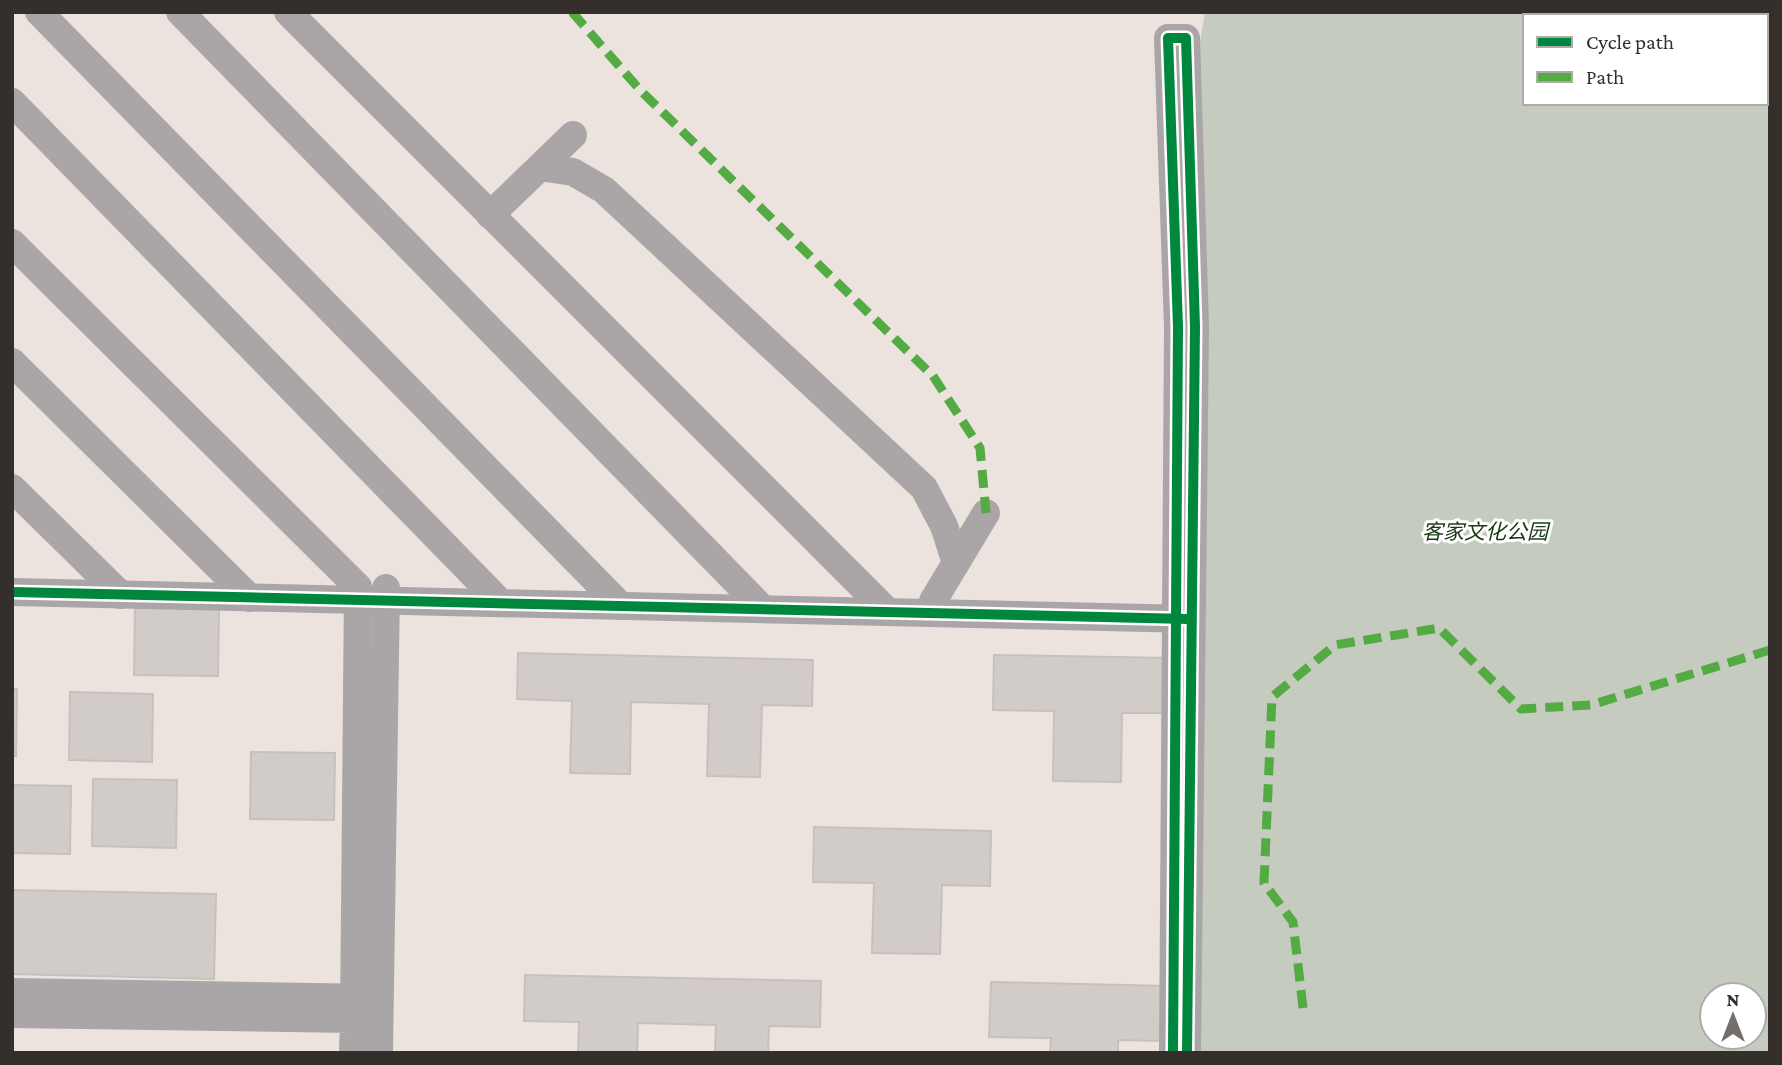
<svg xmlns="http://www.w3.org/2000/svg" width="1782" height="1065" viewBox="0 0 1782 1065" font-family="'Crimson Pro','Noto Sans SC',serif">
  <rect width="100%" height="100%" fill="#ece3df"/>
  <path fill="#c6cbbf" fill-rule="evenodd" d="M1205 12H1770V1053H1200V42ZM1525 16H1766V103H1525ZM1712 995H1754V1037H1712Z"/>
  <g fill="#d2ccc8" stroke="#c7c0bd" stroke-width="2">
    <polygon points="135,607 219,609 218,676 134,675"/>
    <polygon points="518,653 813,660 812,706 762,705 760,777 707,776 709,704 631,702 630,774 570,773 572,701 517,699"/>
    <polygon points="994,655 1171,658 1170,713 1122,713 1121,782 1053,781 1054,711 993,710"/>
    <polygon points="12,689 17,689 16,756 12,756"/>
    <polygon points="70,692 153,694 152,762 69,760"/>
    <polygon points="251,752 335,753 334,820 250,819"/>
    <polygon points="93,779 177,780 176,848 92,846"/>
    <polygon points="12,785 71,786 70,854 12,853"/>
    <polygon points="814,827 991,831 990,886 942,885 940,954 872,953 874,883 813,882"/>
    <polygon points="12,890 216,894 214,979 12,974"/>
    <polygon points="525,975 821,981 820,1027 769,1026 768,1053 715,1053 716,1025 638,1023 637,1053 578,1053 579,1022 524,1021"/>
    <polygon points="991,982 1167,986 1166,1041 1118,1040 1118,1053 1050,1053 1051,1038 989,1037"/>
  </g>
  <g fill="none" stroke-linecap="round" stroke-linejoin="round">
    <g stroke="#aaa5a6" stroke-width="28">
      <polyline points="39,12 621,606"/>
      <polyline points="180,12 763,609"/>
      <polyline points="288,12 888,612"/>
      <polyline points="12,102 501,603"/>
      <polyline points="540,167 573,135"/>
      <polyline points="490,215 540,167 573,172 604,190 924,488 944,526 956,563"/>
      <polyline points="12,243 358,587 354,1019 379,1020"/>
      <polyline points="12,362 250,598"/>
      <polyline points="12,488 121,595"/>
      <polyline points="12,592 1191,619"/>
      <polyline points="933,601 986,513"/>
      <polyline points="12,992 373,998"/>
      <polyline points="12,1014 354,1019 353,1053"/>
      <polyline points="379,1053 386,588"/>
      <polyline points="1173,1053 1178,327 1168,38 1186,38 1195,327 1187,1053"/>
    </g>
    <g stroke="#54ab44" stroke-width="9" stroke-dasharray="18 9" stroke-linecap="butt">
      <polyline points="572,12 640,90 933,376 980,448 986,513"/>
      <polyline points="1698,12 1704,16"/>
      <polyline points="1766,39 1770,38"/>
      <polyline points="1303,1008 1293,922 1264,883 1272,697 1335,645 1439,628 1521,709 1591,705 1770,650"/>
    </g>
    <defs>
      <g id="cycleway">
        <polyline points="12,592 1188,619"/>
        <polyline points="1173,1053 1178,327 1168,38 1186,38 1195,327 1187,1053"/>
      </g>
    </defs>
    <use href="#cycleway" stroke="#fff" stroke-width="15"/>
    <use href="#cycleway" stroke="#00873e" stroke-width="10"/>
  </g>
  <g text-anchor="middle" dominant-baseline="central" stroke-width="6" stroke-linejoin="round" paint-order="stroke">
    <g font-size="21" font-style="italic" fill="#193a15" stroke="#fff">
      <text x="1485" y="532">客家文化公园</text>
    </g>
  </g>
  <rect width="1782" height="1065" fill="none" stroke="#352f2c" stroke-width="28"/>
  <rect x="1523" y="14" width="245" height="91" fill="#ffffff" stroke="#aeacab" stroke-width="2"/>
  <rect x="1537" y="37" width="35" height="10" fill="#00873e" stroke="#aeacab" stroke-width="2"/>
  <text x="1586" y="49" font-size="21" fill="#352f2c">Cycle path</text>
  <rect x="1537" y="72" width="35" height="10" fill="#54ab44" stroke="#aeacab" stroke-width="2"/>
  <text x="1586" y="84" font-size="21" fill="#352f2c">Path</text>
  <g transform="translate(1733 1016)"><circle r="33" fill="#ffffff" stroke="#aeacab" stroke-width="2"/>
  <path d="M0-5L12 26L0 18L-12 26Z" fill="#756e6b"/>
  <text y="-10" font-size="19" font-weight="bold" text-anchor="middle" fill="#352f2c">N</text>
  </g>
</svg>
